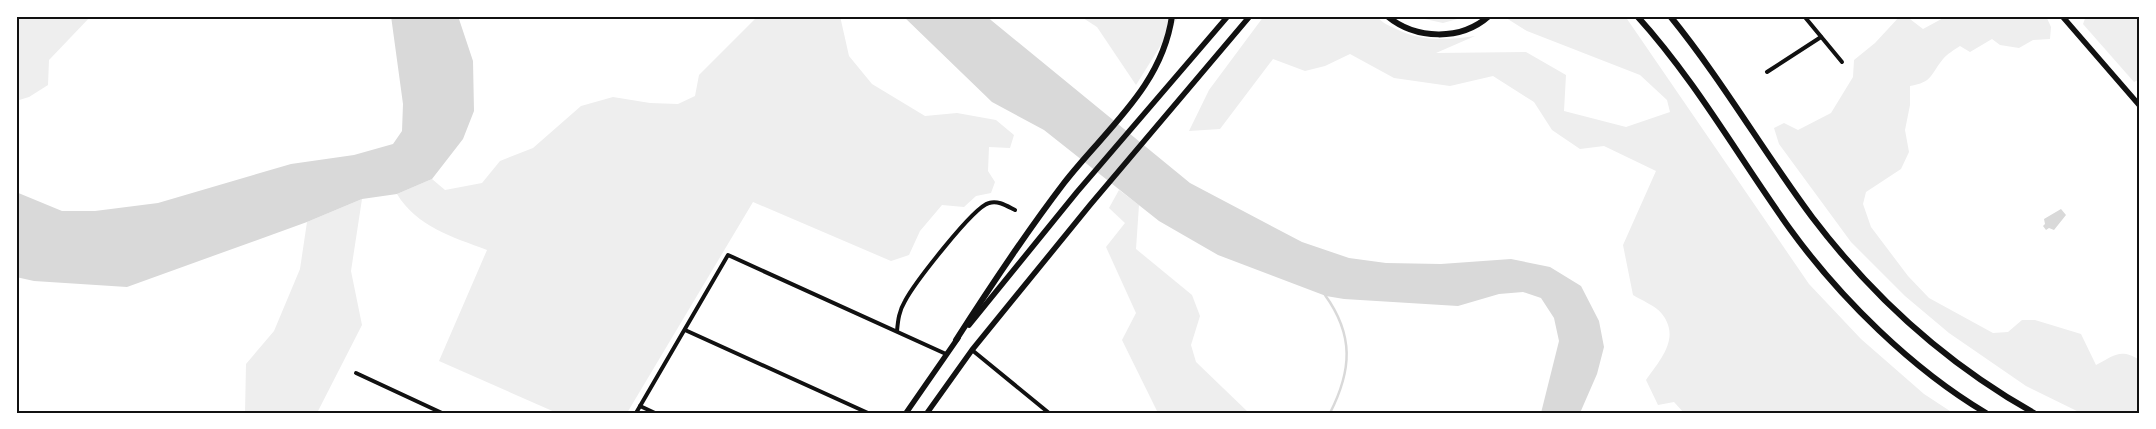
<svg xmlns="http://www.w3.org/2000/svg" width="2156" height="429" viewBox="0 0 2156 429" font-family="'Libre Baskerville',serif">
  <rect width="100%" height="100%" fill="#fff"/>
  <g fill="#eee">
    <polygon points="16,16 91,16 49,60 48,85 29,97 16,101"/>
    <path d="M758 16H840L849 56 872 84 925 116 957 113 996 120 1014 135 1010 148 989 147 988 171 995 182 991 193 976 196 964 207 942 205 920 231 909 255 891 261 753 202 627 413H557L439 361 487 250C453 237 417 227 397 194L432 179 445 190 482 183 500 161 533 148 581 106 613 97 650 103 678 104 695 96 699 75Z"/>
    <polygon points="1080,16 1179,16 1136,85 1097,27"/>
    <path d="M1264 16H1377C1382 23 1388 25 1396 29 1422 42 1447 40 1475 36L1436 53 1526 52 1566 75 1564 111 1626 127 1670 112 1667 100 1640 75 1527 31 1503 16H1625L1809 284 1861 339 1924 394 1953 413H1684L1674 402 1658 405 1646 380C1660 360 1681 338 1662 314 1656 306 1641 300 1633 295L1623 245 1656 171 1604 146 1580 149 1552 130 1534 102 1493 76 1450 86 1394 78 1350 54 1325 66 1305 71 1273 59 1220 129 1189 131 1209 90Z"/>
    <polygon points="1411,16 1468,16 1443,23"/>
    <path d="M1900 16H1906L1923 29 1947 16H2046L2051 27 2050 39 2033 40 2019 48 2000 45 1992 39 1970 52 1960 46C1954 50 1947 54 1943 59 1930 75 1933 82 1910 86V105L1905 130 1909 152 1901 169 1866 192 1863 204 1871 227 1908 276 1929 298 1993 333 2008 332 2022 320H2035L2081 334 2096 365C2115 355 2120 348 2140 360V413H2081L2026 386 1949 333 1905 296 1851 242 1779 144 1774 128 1784 123 1798 130 1831 113 1853 77 1854 60 1875 43Z"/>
    <polygon points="2086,16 2140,16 2140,79 2134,82 2083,24"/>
    <polygon points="1119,190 1139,205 1136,249 1192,295 1200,316 1191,345 1196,362 1249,413 1158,413 1122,340 1136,313 1106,247 1125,223 1109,208"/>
    <polygon points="362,199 351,271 362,325 317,413 245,413 246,364 274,331 300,269 307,222"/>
  </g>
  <g fill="#d9d9d9">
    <polygon points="391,16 458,16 473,61 474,111 463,139 432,179 397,194 362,199 307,222 127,287 34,281 16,277 16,192 62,211 95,211 158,203 291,164 354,155 393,144 402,131 403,104"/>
    <polygon points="903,16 986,16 1190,183 1302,242 1349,258 1386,263 1441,264 1511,259 1550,267 1581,286 1599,321 1604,347 1597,374 1580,413 1541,413 1559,341 1554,318 1541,298 1523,292 1499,294 1458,306 1344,299 1326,296 1218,255 1159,221 1044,130 992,102"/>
    <polygon points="2061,209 2066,215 2054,230 2049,228 2046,230 2043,226 2045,224 2044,219"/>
  </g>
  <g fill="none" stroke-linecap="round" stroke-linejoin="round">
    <path stroke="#d9d9d9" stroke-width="2.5" d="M1325 295C1354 335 1352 370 1330 413"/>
    <g stroke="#111" stroke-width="4">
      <polyline points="1804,16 1842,62"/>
      <polyline points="1767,72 1821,37"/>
      <polyline points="685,330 868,413"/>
      <path d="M897 331C898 320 899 311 905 301 914 284 973 207 989 203 998 200 1007 206 1015 210"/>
      <polyline points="972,350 1049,413"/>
      <polyline points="356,373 442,413"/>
      <polyline points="640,406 655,413"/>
      <polyline points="636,413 728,255 946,354"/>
    </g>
    <polyline stroke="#111" stroke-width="5.5" points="2062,16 2140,106"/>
    <g stroke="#111" stroke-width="5.5">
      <polyline points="969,325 1077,192 1228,16"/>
      <polyline points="906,413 958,338"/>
      <polyline points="927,413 972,350 1090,205 1250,16"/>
    </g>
    <g stroke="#111" stroke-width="6">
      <path d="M1387 16C1416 40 1461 41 1489 16"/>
      <path d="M1637 16C1696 81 1739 158 1790 229 1840 298 1912 369 1986 413"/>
      <path d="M1670 16C1722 80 1763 151 1812 217 1872 296 1947 364 2034 413"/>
      <path d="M956 340C990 287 1025 234 1064 183 1105 130 1162 87 1172 16"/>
    </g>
  </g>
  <rect width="2156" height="429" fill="none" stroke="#ffffff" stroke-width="35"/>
  <rect x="18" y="18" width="2120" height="394" fill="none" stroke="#111" stroke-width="2"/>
</svg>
